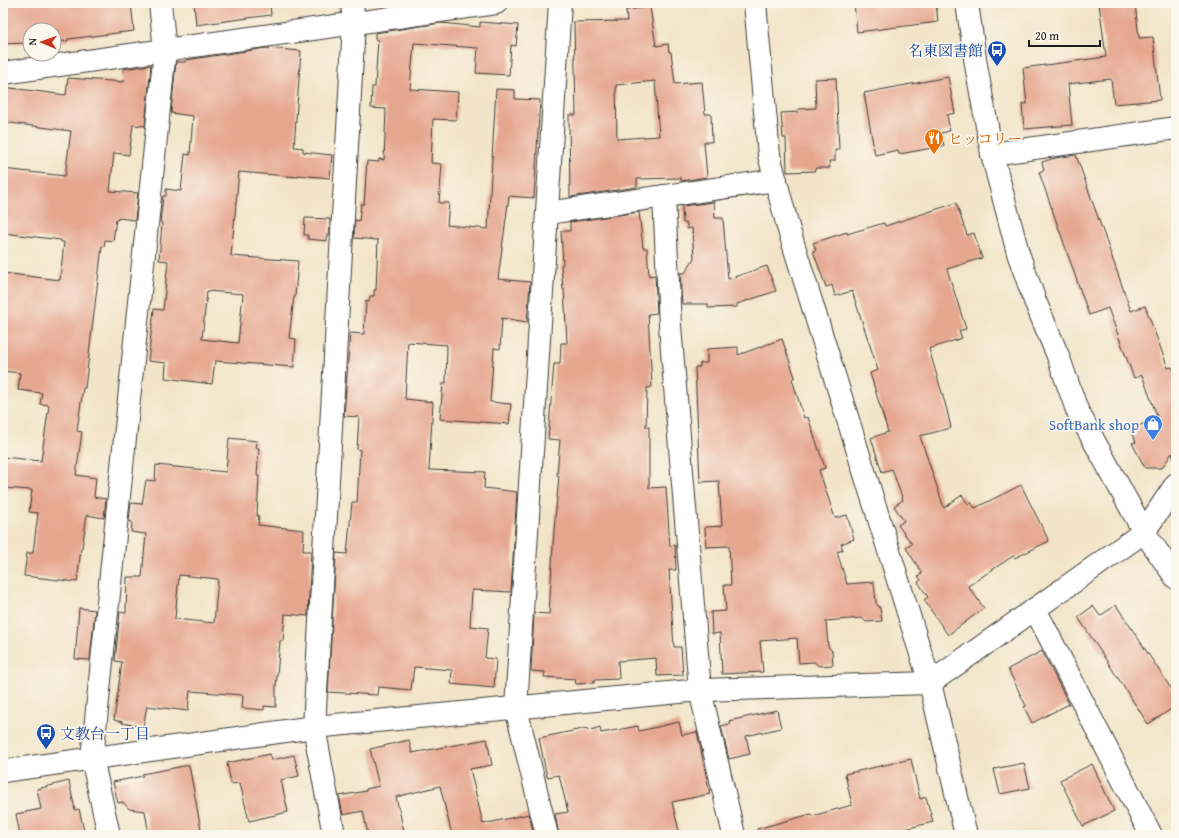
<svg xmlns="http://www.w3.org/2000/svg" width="1179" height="838" viewBox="0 0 1179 838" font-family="'Gentium Book Plus','Noto Serif JP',serif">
  <rect width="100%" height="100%" fill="#fbf7ec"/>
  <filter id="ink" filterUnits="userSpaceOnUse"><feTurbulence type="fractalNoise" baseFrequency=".025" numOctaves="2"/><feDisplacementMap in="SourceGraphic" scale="8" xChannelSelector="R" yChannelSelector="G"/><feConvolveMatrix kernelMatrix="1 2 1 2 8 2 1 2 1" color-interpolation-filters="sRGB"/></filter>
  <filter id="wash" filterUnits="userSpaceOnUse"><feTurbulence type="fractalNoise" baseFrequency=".012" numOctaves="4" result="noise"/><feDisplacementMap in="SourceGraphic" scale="16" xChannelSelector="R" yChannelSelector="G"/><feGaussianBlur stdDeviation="0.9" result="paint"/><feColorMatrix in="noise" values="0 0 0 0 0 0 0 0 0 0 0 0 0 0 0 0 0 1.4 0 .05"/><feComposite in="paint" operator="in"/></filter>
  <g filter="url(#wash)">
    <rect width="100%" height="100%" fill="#f2e4c8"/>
    <g id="blocks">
      <g fill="#e6a790" fill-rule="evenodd">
        <polygon points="3,3 131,3 134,31 68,39 68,41 54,42 54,30 30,30 30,43 3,44"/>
        <polygon points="194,3 270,3 271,15 196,25"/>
        <polygon points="854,3 936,3 938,22 857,32"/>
        <polygon points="1099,3 1135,3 1139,38 1153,37 1160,100 1114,104 1111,79 1068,84 1072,125 1024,129 1022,104 1027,104 1023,68 1106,57"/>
        <path d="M650 7 656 46 668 44 669 52H671L675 84 702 82 705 114H711L712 142H704L707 177 681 181V178L637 179V187L570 197 569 115H576L574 22 627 21 626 10ZM655 81 659 136 617 139 616 85Z"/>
        <polygon points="480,22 518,25 516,46 511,45 509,75 476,73 478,48 414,43 410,89 458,92 456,120 433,119 431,163 442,164 439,203 449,203 447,225 488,229 496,89 515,90 515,99 540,100 534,198 509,196 498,279 530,282 527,322 502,318 500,349 494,348 490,402 511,404 509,424 440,419 443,383 446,383 447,345 408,342 405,399 433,402 429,470 485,472 484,488 517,492 511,592 472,590 470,626 488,628 485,658 496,659 494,688 451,684 452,670 414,667 411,690 378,687 377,695 328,692 336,553 347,554 352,502 357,502 360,450 357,449 359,417 344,416 350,333 364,334 366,301 369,302 370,296 374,296 374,290 376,290 378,240 354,238 355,220 359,221 361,204 364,204 367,161 379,162 379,159 384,160 386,109 371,108 372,87 375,87 378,40 375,40 375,33 441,23 480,27"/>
        <path d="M266 48 301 51 294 147 303 148V152L332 155 330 178 298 175V177L239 172 231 256 298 261 295 297H294L289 338 296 339 294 367 215 361 212 384 165 378 166 363 148 361 154 309 163 310 168 261 159 260 162 223 160 222 163 196H166V189L181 191 185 154 190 155 193 116 171 113 176 62H185L186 60ZM207 291 243 294 238 343 202 339Z"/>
        <polygon points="151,65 145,126 133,125 129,155 114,153 110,191 138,193 135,220 118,218 118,220 116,219 113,241 105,240 104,247 102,246 85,388 83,388 77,431 82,432 76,475 96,478 94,497 106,499 104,518 87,515 82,548 81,548 77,582 24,576 27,553 33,553 38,513 29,512 32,490 3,488 3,457 41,461 49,405 40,404 42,393 18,390 20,373 3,371 3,273 60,280 64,242 61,242 61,240 3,233 3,169 65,176 71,131 3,122 3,87 66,95 68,78 124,82 123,69"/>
        <polygon points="948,77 955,113 947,115 950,131 941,133 944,146 899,154 898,150 875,155 864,93"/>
        <polygon points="836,78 839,150 835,150 835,161 829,161 830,168 815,168 815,171 787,172 786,138 783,138 781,113 798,112 799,109 816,108 815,79"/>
        <polygon points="1076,155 1131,311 1145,306 1168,368 1172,367 1176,377 1176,460 1174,460 1172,453 1162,468 1145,468 1132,443 1136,442 1130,431 1157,416 1142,375 1134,378 1108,308 1089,315 1039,172 1044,170 1042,162 1055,158"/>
        <polygon points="714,202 715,218 723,218 728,279 767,266 776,291 737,304 737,307 708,308 708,304 682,304 680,273 685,273 694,258 692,228 687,229 687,223 683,223 682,206"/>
        <polygon points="956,203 967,235 974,233 982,258 947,269 966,329 959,331 962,338 929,349 947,410 951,428 920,436 944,508 962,495 968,504 971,502 975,508 1021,485 1049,541 1015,558 1013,556 968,586 984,608 948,635 924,600 928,597 918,582 921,580 918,576 922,573 906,548 912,544 898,525 904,521 894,506 903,500 892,469 882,472 871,438 888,432 870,373 878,370 852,291 835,296 832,285 826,287 813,251 816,250 813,243 847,232 847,234 884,223 885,226"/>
        <polygon points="639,212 643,248 647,248 649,276 655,275 657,313 648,314 652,387 647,388 646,427 649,427 649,488 666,487 670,546 675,545 676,570 669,570 674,647 681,647 683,675 657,676 656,658 618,661 619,679 594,680 594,683 576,684 575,679 544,677 545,672 531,671 534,613 549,614 554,530 559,476 557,475 560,440 548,439 554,364 560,364 561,343 567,343 564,289 563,289 561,265 563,264 561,231 570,231 570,222"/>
        <polygon points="305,218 330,219 329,236 327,236 327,241 308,239 308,235 304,235"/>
        <polygon points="782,339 795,377 792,379 804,418 808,417 825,468 819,470 835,518 847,515 854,539 841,544 843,550 837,552 847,584 874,582 876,603 880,608 882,621 866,622 862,618 826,621 828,646 832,651 833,665 819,666 814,662 799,663 797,638 760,641 763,672 722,674 720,633 712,634 711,612 726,611 724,585 731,585 729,546 706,547 705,527 722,526 719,481 700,482 695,367 700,367 700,363 707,363 707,349 738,347 738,355"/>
        <path d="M229 438 257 441 256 448H259L257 476H259L257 516H259L258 525 304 530 303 551H311L308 616 285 614 283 641H280L276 687V707L264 706V710L242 708 243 695 190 691 188 711 147 706 143 727 122 723 123 722 114 720 122 662 115 661 120 612 126 613 127 577H142L146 534 131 532 132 522 129 521 131 503 142 504 146 480 155 481 156 465 226 472ZM179 575 218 579 214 623 175 619Z"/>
        <polygon points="1116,605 1176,696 1176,706 1148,724 1078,617 1093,606 1100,616"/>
        <polygon points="79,608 95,610 90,660 75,659"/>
        <polygon points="1042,651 1069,704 1032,723 1024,707 1026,706 1008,669"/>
        <polygon points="777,710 781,728 746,736 750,754 729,759 721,726 730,724 729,721"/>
        <polygon points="679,722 682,735 697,732 710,794 672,802 680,835 559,835 555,814 568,812 559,775 547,777 539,738 587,728 588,731 600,727 601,733 638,726 639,731"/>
        <polygon points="487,739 492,765 470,769 483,824 529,814 534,835 452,835 440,786 396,797 405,835 368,835 363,811 343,815 339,796 366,791 366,789 379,786 370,749 409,740 412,753"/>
        <polygon points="270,754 272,760 294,755 299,776 281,780 288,812 249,821 240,783 231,784 227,763"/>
        <polygon points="911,759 920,799 926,797 933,822 881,835 758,835 757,829 811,814 812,816 852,805 845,774"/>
        <polygon points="1024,763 1030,788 1000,794 994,769"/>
        <polygon points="1092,764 1114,811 1083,826 1060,780"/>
        <polygon points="189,765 202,835 149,835 145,811 129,809 123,802 118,803 113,782 143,776 142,774"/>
        <polygon points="69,781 75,810 79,809 84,831 80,832 81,835 20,835 16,814 41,809 37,789"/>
      </g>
    </g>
  </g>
  <g filter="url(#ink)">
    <use href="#blocks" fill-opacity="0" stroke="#3c3a36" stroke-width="1"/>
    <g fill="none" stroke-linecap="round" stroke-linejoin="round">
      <defs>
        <g id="minor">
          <polyline points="755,3 769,155 788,227 930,683 966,835"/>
          <polyline points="967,3 976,65 992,154 1018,253 1035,301 1058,356 1077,410 1144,532 1176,578"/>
          <polyline points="3,73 496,3"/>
          <polyline points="992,154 1176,128"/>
          <polyline points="664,196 670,326 700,690 734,835"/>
          <polyline points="547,213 776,180"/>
          <polyline points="1035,609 1151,835"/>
          <polyline points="3,771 314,727 700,690 930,683 1144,532 1176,484"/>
          <polyline points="109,835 92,758 165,50 160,3"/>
          <polyline points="334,835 314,727 354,23 352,3"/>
          <polyline points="547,835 516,708 560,3"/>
        </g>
      </defs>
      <use href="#minor" stroke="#3c3a36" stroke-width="24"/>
      <use href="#minor" stroke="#fff" stroke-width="22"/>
    </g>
  </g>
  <defs>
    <symbol id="bus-pin" viewBox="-11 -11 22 30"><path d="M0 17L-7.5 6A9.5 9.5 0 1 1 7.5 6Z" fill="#1a4fb4" stroke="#fbf7ec"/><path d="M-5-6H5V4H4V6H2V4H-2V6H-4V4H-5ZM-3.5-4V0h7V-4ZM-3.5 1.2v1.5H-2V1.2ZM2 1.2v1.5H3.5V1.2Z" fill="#fff"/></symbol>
    <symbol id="restaurant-pin" viewBox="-11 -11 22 30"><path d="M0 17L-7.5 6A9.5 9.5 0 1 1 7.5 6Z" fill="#e8710a" stroke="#fbf7ec"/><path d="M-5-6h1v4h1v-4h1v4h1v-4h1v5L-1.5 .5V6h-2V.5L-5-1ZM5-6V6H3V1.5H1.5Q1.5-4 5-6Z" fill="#fff"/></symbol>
    <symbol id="shop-pin" viewBox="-11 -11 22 30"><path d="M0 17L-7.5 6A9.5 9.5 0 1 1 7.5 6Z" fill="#3f7fe0" stroke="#fbf7ec"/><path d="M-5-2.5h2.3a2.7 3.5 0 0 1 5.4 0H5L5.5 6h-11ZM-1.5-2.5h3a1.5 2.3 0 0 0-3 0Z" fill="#fff"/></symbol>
  </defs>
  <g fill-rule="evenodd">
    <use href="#bus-pin" x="986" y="39" width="22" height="30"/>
    <use href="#restaurant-pin" x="923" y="127" width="22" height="30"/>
    <use href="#shop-pin" x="1142" y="413" width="22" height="30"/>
    <use href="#bus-pin" x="35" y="722" width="22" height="30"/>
  </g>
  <g text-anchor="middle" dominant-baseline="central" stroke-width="3.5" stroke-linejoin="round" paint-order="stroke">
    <g font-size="15" fill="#164399" stroke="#fbf7ec" text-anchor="end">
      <text x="983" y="50">名東図書館</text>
      <text x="60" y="733" text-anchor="start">文教台一丁目</text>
    </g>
    <g font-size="15" fill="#c56008" stroke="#fbf7ec" text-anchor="start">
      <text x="948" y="138">ヒッコリー</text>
    </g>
    <g font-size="15" fill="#366cbe" stroke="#fbf7ec" text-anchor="end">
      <text x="1139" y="424">SoftBank shop</text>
    </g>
  </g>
  <rect width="1179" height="838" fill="none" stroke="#fbf7ec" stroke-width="16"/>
  <g transform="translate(42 42) rotate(272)"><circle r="19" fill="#fbf7ec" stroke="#a29f99"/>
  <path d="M0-3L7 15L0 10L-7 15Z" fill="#c8321e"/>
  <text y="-6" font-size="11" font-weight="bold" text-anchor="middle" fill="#1c1c1c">N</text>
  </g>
  <path d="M1029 40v6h71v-6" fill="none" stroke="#1c1c1c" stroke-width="2"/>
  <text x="1035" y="40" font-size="12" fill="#1c1c1c" stroke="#fbf7ec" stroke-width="3" paint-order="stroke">20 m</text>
</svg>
